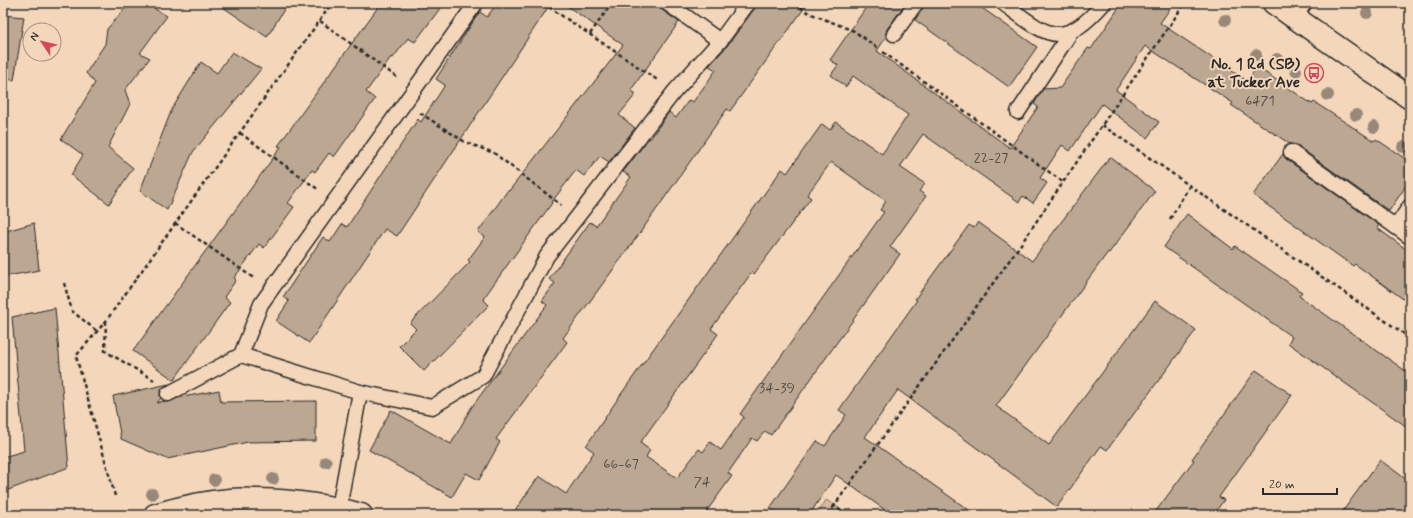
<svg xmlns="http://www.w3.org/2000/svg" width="1413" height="518" viewBox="0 0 1413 518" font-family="Mynerve,sans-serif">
  <rect width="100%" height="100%" fill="#f4d7ba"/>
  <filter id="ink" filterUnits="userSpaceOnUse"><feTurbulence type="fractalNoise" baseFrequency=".025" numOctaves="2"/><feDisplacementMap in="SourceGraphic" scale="8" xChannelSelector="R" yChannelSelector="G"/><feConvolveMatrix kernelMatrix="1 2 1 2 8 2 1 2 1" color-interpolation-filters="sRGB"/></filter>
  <g filter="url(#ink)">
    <polygon fill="#d3bba2" stroke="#7f7366" points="826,500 850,515 817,515"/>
    <g fill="#bca792" stroke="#2b2b2b" fill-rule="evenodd">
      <polygon points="130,3 145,3 167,16 140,53 150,58 125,90 130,104 108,147 133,168 109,204 71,175 83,155 61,139 95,83 86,73 105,44 107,29"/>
      <polygon points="217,3 288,3 267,37"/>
      <polygon points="381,3 444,3 415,42 408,38 393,58 391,57 366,92 375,99 334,157 329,153 315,172 312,170 288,203 294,207 264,248 259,244 234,278 236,280 224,297 230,302 174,380 133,351 281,147 278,146"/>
      <polygon points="497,3 551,3 397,236 385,229 309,343 276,321 289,301 283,297 323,237 330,242 342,224 347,227 418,119 421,122 445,85 436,79 478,14 480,12 487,17"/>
      <polygon points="563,3 659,3 662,10 679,22 631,90 636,94 619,115 635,128 609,162 600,156 584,176 576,170 551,203 552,203 483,299 489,305 424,371 399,346 416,329 410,323 470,262 468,260 485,237 478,232 508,190 509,191 623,45"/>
      <polygon points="756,3 808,3 730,111 727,109 642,230 563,338 567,342 496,439 500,442 479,480 466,473 452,497 369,450 391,410 451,444 471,408 547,305 542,301 555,283 549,279 590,222 596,226 631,177 623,172 649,138 650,139 669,112 676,118 689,100 693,102 716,70 709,66 727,46 755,8"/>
      <path d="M869 3H906L887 29 886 33V37L877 51 1010 148 1038 107 1034 104 1043 89 1060 88 1088 48 1091 49 1122 3H1174L1160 23 1247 81 1257 67 1312 104 1314 102 1374 141 1376 139 1410 162V180L1389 211 1296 145 1290 144 1231 105 1233 103 1145 46 1116 90 1159 122 1147 138 1102 104 1070 151 1062 145 1040 178 1047 183 1033 203 1023 196 1019 202 923 134 900 167 925 184 919 191 926 196 890 247 900 254 771 435 765 431 757 441 752 438 728 473 732 476 704 515H512L539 476 566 494 594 452 586 446 619 397 782 169 787 173 822 124 830 130 836 122 882 154 908 115 853 76 846 87 831 75 838 65 830 60ZM831 162 886 201 880 210 884 212 740 414 744 417 721 450 710 442 703 452 699 449 677 478 646 457 650 450 640 443 718 334 711 329 752 272 754 274 811 198 807 195Z"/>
      <polygon points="924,3 975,3 1037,47 1009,87 915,20 923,8"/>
      <polygon points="3,15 24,17 14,80 3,79"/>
      <polygon points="232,52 261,69 193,152 167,210 140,191 172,109 201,62 217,73"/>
      <polygon points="1283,154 1286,159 1379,225 1377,228 1410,252 1410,304 1355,264 1353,266 1253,195"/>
      <polygon points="1110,157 1155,191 1109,253 1108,252 996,406 1049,445 1155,301 1196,330 1107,450 1101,446 1057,507 898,390 865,437 976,515 892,515 836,475 809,515 781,515 770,508 817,441 825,446 846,415 839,410 917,300 915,299 969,225 974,228 978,222 1032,261"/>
      <polygon points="1187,214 1233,249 1235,246 1302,292 1299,296 1410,374 1410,429 1288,343 1292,337 1164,247"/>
      <polygon points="34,223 39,270 3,277 3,232"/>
      <polygon points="55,308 69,467 3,492 3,457 24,451 12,317"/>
      <polygon points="1256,370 1292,395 1219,497 1224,500 1213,515 1153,515 1194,460 1192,459"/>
      <polygon points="169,384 161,389 160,394 161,398 157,403 164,401 168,402 178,398 219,390 221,402 316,401 316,441 248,442 167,459 121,439 113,396"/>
      <polygon points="1380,460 1410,482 1410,515 1340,515"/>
    </g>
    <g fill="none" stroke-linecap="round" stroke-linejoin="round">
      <defs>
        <g id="service">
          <polyline points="667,3 720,41"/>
          <path d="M1003 3C1048 36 1061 52 1104 3"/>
          <polyline points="894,34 916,3"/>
          <polyline points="1018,112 1071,32"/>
          <polyline points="1291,152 1410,237"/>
          <polyline points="1396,227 1410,206"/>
          <polyline points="241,355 360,392 432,407 483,376 547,256 674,92 720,41 748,3"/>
          <polyline points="168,394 241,355 261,304 476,3"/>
          <polyline points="339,508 360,392"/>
        </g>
        <polyline id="minor" points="1291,15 1300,3"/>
        <path id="tertiary" d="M155 515C179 508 205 502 230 500 239 499 249 500 258 500 292 501 327 505 361 515"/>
        <polyline id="secondary" points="1274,3 1410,98"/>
      </defs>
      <use href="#service" stroke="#2b2b2b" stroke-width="17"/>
      <use href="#minor" stroke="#2b2b2b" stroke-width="25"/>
      <use href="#tertiary" stroke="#2b2b2b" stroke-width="25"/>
      <use href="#secondary" stroke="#2b2b2b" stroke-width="25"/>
      <g stroke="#2b2b2b" stroke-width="2.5" stroke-dasharray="4 3" stroke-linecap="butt">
        <polyline points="543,3 659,81"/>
        <polyline points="794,3 809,13 854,31 879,49"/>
        <polyline points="320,21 398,78"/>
        <polyline points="590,34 612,3"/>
        <polyline points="883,52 1063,182"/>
        <polyline points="420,113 465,142 494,153 561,205"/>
        <polyline points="1102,125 1410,338"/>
        <polyline points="240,133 319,190"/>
        <polyline points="1170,219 1190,185"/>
        <polyline points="175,223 255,279"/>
        <polyline points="64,283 72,311 98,332"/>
        <polyline points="106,321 105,351 154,380"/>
        <polyline points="115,496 76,356 106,321 332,3"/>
        <polyline points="828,515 834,506"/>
        <polyline points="847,515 834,506 1021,244 1185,3"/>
      </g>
      <use href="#service" stroke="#f4d7ba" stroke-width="14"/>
      <use href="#minor" stroke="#f4d7ba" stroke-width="22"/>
      <use href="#tertiary" stroke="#f4d7ba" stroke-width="22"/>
      <use href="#secondary" stroke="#f4d7ba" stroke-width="22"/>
    </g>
    <g fill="#988879">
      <circle cx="1367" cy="13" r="6"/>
      <circle cx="1225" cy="20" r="6"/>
      <circle cx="1256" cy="55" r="6"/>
      <circle cx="1277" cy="59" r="6"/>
      <circle cx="1296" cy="71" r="6"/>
      <circle cx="1328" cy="95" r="6"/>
      <circle cx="1356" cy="115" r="6"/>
      <circle cx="1374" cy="127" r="6"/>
      <circle cx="1403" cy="147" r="6"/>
      <circle cx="326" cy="462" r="6"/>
      <circle cx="273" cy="479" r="6"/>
      <circle cx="214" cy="480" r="6"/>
      <circle cx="152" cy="494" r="6"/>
    </g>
  </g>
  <defs>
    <symbol id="bus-ring" viewBox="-11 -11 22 22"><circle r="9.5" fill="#f4d7ba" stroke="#d1495b" stroke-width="1.5"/><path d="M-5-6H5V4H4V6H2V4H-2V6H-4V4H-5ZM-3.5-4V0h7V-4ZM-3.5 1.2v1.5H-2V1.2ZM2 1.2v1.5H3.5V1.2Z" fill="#d1495b"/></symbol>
  </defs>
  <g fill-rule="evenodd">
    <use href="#bus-ring" x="1303" y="62" width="22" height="22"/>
  </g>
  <g text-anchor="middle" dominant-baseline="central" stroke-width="4" stroke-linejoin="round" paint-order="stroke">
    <g font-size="14" fill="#4f4a45">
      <text x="1260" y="101">6471</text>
      <text x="991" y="158">22-27</text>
      <text x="777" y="388">34-39</text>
      <text x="621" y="464">66-67</text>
      <text x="702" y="482">74</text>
    </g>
    <g font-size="16" font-weight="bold" fill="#2b2b2b" stroke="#f4d7ba" text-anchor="end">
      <text x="1300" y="64">No. 1 Rd (SB)<tspan x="1300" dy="18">at Tucker Ave</tspan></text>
    </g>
  </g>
  <rect width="1413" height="518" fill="none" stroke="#f4d7ba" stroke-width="16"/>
  <rect x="8" y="8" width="1397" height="502" fill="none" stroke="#2b2b2b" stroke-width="1.5" filter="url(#ink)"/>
  <g transform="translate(42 42) rotate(305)"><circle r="19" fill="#f4d7ba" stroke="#a49281"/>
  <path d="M0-3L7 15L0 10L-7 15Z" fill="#d1495b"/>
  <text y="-6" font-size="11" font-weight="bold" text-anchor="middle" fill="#2b2b2b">N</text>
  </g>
  <path d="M1263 488v6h74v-6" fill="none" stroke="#2b2b2b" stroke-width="2"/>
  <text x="1269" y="488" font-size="12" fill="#2b2b2b" stroke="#f4d7ba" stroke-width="3" paint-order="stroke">20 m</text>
</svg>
